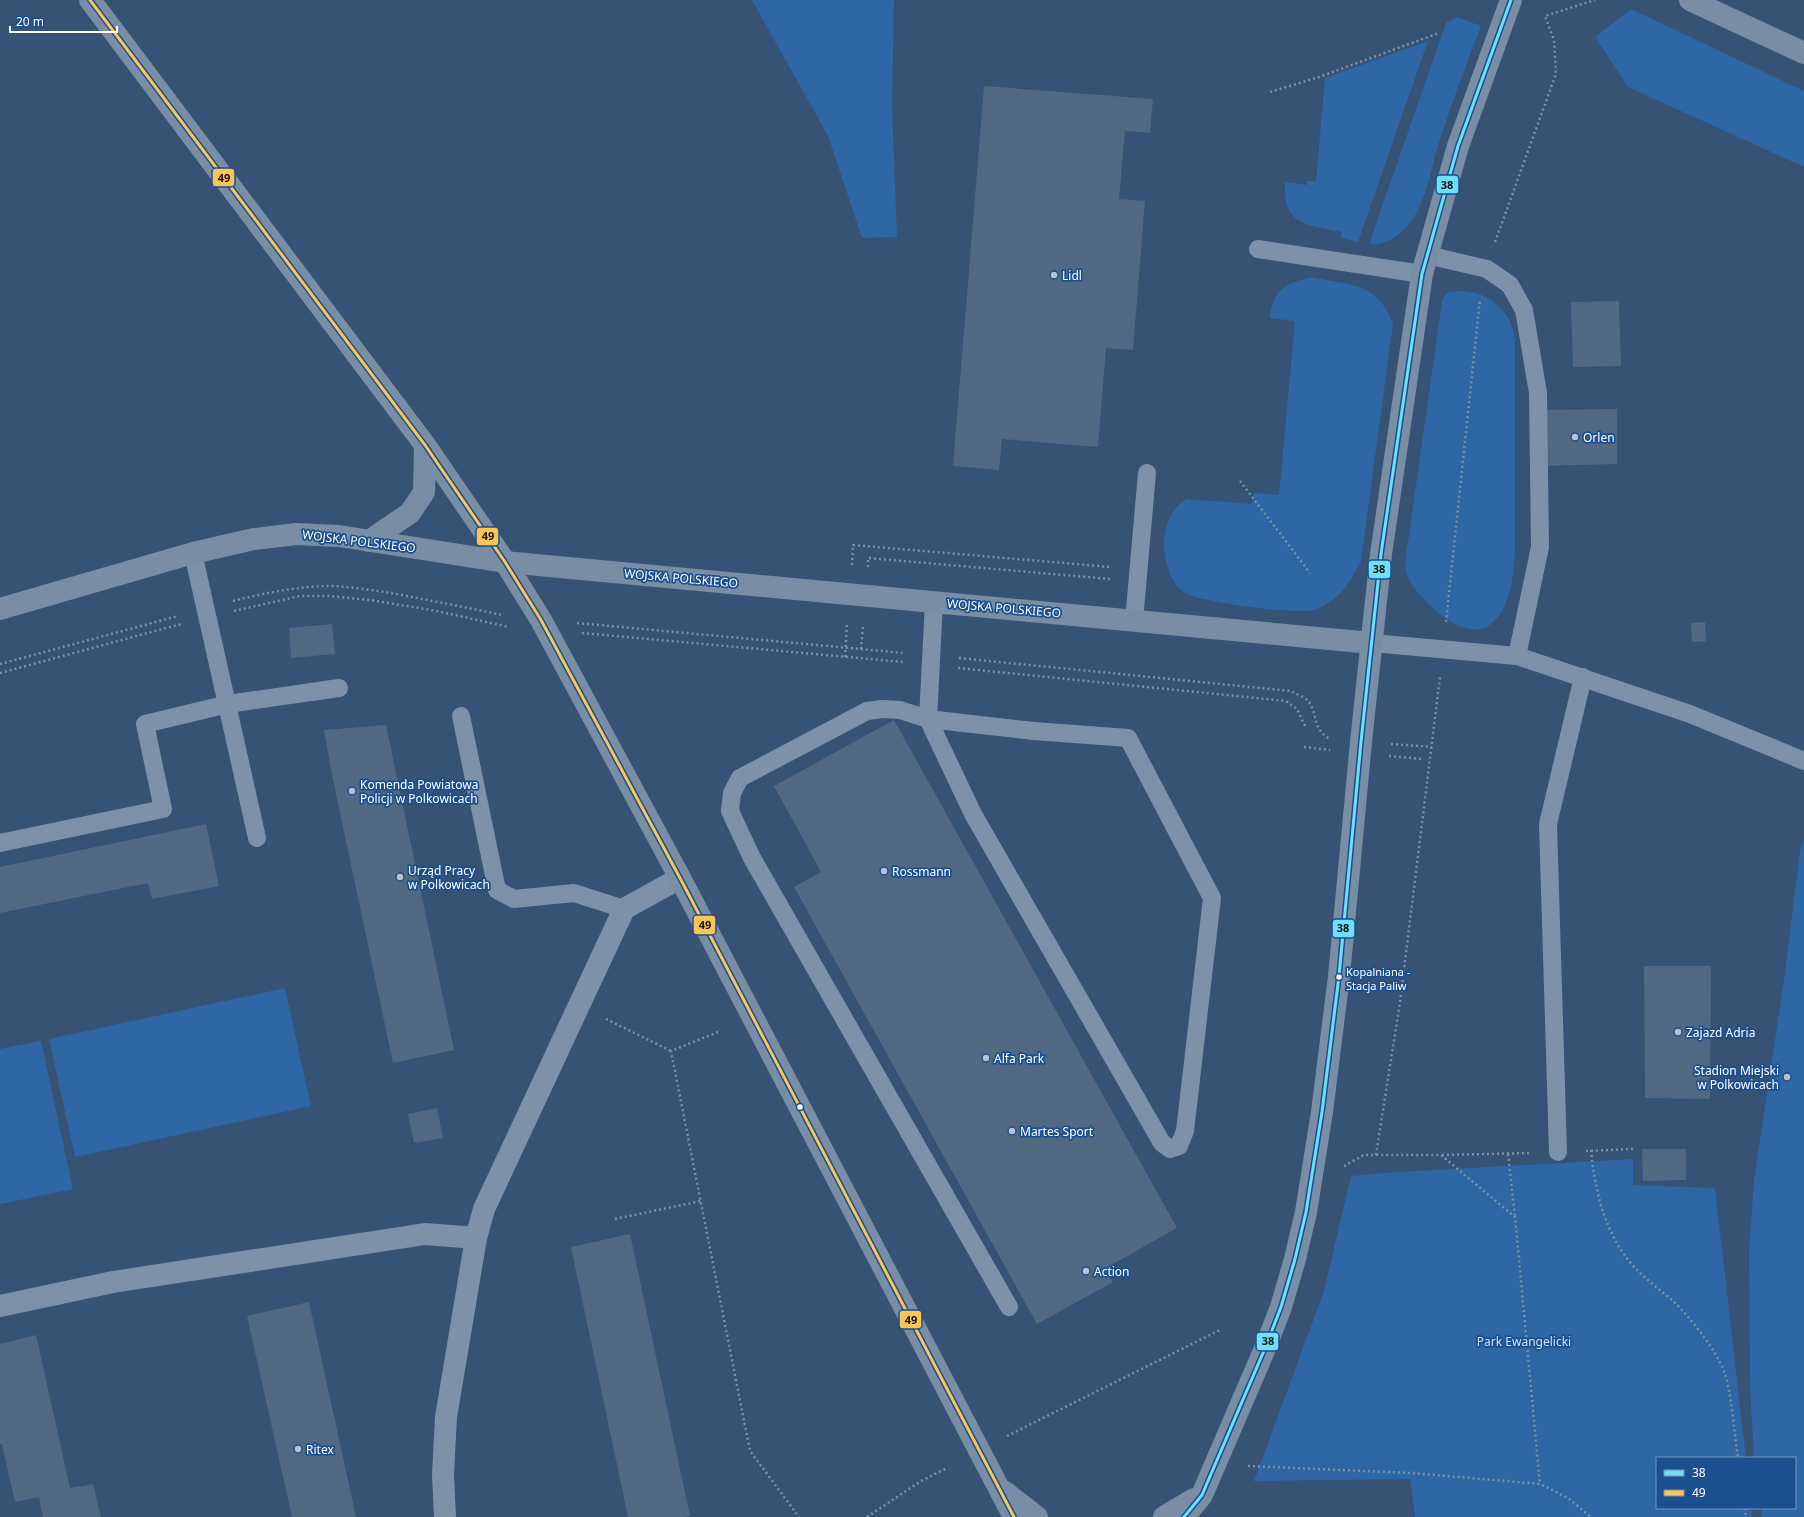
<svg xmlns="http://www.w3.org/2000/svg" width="1804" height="1517" viewBox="0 0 1804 1517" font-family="'Noto Sans',sans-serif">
  <rect width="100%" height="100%" fill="#365274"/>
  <g fill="#2f66a5">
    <polygon points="752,0 894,0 892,107 897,237 862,238 828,136"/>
    <polygon points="1631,9 1804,91 1804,167 1628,87 1595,37"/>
    <path d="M1457 17 1481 26C1466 64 1452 103 1439 142 1431 169 1426 205 1407 227 1397 237 1384 246 1369 244L1446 23Z"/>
    <path d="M1428 41 1358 242 1341 238 1342 232C1309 225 1282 226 1285 182L1307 185V181H1316L1325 78Z"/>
    <path d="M1311 277C1349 285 1378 282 1393 324L1361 561C1349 584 1342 597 1317 609 1303 616 1196 602 1183 592 1158 570 1156 516 1187 499L1252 504 1254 493 1279 495 1295 321 1270 318C1272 291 1286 283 1311 277Z"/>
    <path d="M1460 291C1489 291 1512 311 1515 340V553C1513 577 1511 607 1491 624 1465 646 1413 596 1406 572 1405 567 1406 561 1406 556L1442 301 1445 295 1449 292Z"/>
    <polygon points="1804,840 1804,1517 1762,1517 1761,1508 1795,1508 1795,1458 1754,1458 1750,1389 1749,1251 1754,1180 1785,973 1800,851"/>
    <polygon points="285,988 311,1106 75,1157 49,1039"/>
    <polygon points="41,1041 73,1189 0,1204 0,1049"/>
    <polygon points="1633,1159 1633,1185 1715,1188 1746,1458 1657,1458 1657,1508 1751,1508 1752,1517 1415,1517 1410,1479 1254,1481 1324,1291 1351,1176 1397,1172"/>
  </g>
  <g fill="#526984">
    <polygon points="984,86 1153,99 1150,133 1125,131 1119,199 1145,201 1133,350 1106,348 1098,447 1002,439 999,470 953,466"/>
    <polygon points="1619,301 1621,366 1573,367 1571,302"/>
    <polygon points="1617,409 1617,464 1535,466 1533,410"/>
    <polygon points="1705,622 1706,641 1692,642 1691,623"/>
    <polygon points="332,624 335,654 291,658 289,628"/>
    <polygon points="894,720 1177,1228 1106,1268 1113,1282 1037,1324 794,887 821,872 774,786"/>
    <polygon points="386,725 454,1050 393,1063 332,775 324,730"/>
    <polygon points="206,824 219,886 152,899 148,883 0,913 0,867"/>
    <polygon points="1644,966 1711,966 1710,1099 1645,1098"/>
    <polygon points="437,1108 443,1138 414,1143 408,1114"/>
    <polygon points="1642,1149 1686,1149 1686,1180 1643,1181"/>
    <polygon points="630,1234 690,1516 685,1517 628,1517 571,1247"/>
    <polygon points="309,1302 356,1517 292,1517 247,1316"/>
    <polygon points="36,1335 70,1488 93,1484 101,1517 43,1517 39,1497 15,1502 2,1444 0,1444 0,1344"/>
  </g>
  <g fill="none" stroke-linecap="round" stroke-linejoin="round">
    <g stroke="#7d92a8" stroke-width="2.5" stroke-dasharray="2 3" stroke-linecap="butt">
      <polyline points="1270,92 1319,77 1439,33"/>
      <polyline points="1495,242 1556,74 1554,40 1545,16 1595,0"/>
      <polyline points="1240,481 1310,573"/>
      <polyline points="852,565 853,545 1111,567"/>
      <polyline points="868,567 868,558 1110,579"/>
      <path d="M233 601C264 593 295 587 327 586 348 586 370 590 391 593 428 600 465 607 502 615"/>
      <polyline points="234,611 300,596 329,596 370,600 437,611 509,627"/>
      <polyline points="1446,622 1480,299"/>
      <polyline points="577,623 904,653"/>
      <polyline points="582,633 903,662"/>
      <polyline points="861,649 863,626"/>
      <polyline points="845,657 847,624"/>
      <path d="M959 658 1291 691C1296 694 1302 696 1306 699 1319 710 1310 728 1330 739"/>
      <polyline points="0,664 178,616"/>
      <polyline points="958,668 1286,701 1297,709 1305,726"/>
      <polyline points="0,673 181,624"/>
      <polyline points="1391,744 1432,747"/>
      <polyline points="1304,747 1330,750"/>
      <polyline points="1389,756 1421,759"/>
      <polyline points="606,1019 671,1051"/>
      <polyline points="718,1032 671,1051 750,1451 799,1517"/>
      <path d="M1591 1150C1595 1193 1606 1238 1637 1270 1648 1281 1660 1290 1672 1300 1690 1317 1714 1347 1724 1371 1732 1393 1734 1433 1738 1458"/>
      <polyline points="1586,1151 1633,1149"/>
      <polyline points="1508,1154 1515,1216"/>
      <polyline points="1376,1155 1400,1002 1440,677"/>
      <polyline points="1442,1155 1531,1153"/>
      <polyline points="1344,1166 1364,1155 1441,1155 1515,1217 1540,1484"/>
      <polyline points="615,1219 701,1201"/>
      <polyline points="1007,1436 1220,1330"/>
      <polyline points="1248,1466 1412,1473 1540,1484 1568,1498 1591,1517"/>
      <polyline points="1745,1508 1746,1517"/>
      <polyline points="867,1517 921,1481 947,1468"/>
    </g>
    <g stroke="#7d92a8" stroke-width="18">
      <polyline points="1258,249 1422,274"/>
      <polyline points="1427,255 1487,269 1510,285 1524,310 1538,393 1540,547 1517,656"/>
      <polyline points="193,553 257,838"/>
      <polyline points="934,602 928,719 973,814 1162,1143 1170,1149 1179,1146 1185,1131 1212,898 1128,738 1034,731 928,719 900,710 883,709 867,711 740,778 732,793 730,811 752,858 1009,1307"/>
      <polyline points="1134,621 1147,473"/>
      <polyline points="1372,643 1517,656 1690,714 1804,761"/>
      <polyline points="461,716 497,890 514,899 574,893 624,909"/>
      <polyline points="0,843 163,809 145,724 228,704 339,688"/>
      <polyline points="1558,1152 1548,824 1583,677"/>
    </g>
    <g stroke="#7d92a8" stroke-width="22">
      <polyline points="0,1306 113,1282 425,1234 476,1238"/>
      <polyline points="445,1517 443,1475 446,1417 476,1238 484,1209 624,909 680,878"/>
    </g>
    <g stroke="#798da4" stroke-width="22">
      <polyline points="90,0 425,445 505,562 541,620 680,878 1014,1517"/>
      <polyline points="1690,0 1804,53"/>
      <polyline points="369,541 410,513 424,492 425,445"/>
      <polyline points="0,609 193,553 254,539 296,534 339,536 505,562 1372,643"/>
      <polyline points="1005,1492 1037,1517"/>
      <polyline points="1164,1517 1194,1499"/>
      <polyline points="1184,1517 1202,1495 1266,1346 1281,1307 1295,1259 1306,1212 1322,1112 1339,976 1361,742 1381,554 1422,274 1458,146 1511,0"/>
    </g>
    <defs>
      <polyline id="bus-1" points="1184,1517 1202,1495 1266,1346 1281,1307 1295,1259 1306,1212 1322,1112 1339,976 1361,742 1381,554 1422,274 1458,146 1511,0"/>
      <polyline id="bus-2" points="90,0 425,445 505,562 541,620 680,878 1014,1517"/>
    </defs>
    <use href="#bus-1" stroke="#1b4f8f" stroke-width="6"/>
    <use href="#bus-2" stroke="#1b4f8f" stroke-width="6"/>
    <use href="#bus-1" stroke="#6ddff8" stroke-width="3"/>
    <use href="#bus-2" stroke="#fcc553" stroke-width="3"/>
  </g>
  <g fill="#b9c2ce" stroke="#1b4f8f" stroke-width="1.5">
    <circle cx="1054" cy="275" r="4"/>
    <circle cx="1575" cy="437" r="4"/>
    <circle cx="352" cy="791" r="4"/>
    <circle cx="884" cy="871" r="4"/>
    <circle cx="400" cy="877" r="4"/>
    <circle cx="1678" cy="1032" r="4"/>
    <circle cx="986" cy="1058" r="4"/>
    <circle cx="1787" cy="1077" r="4"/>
    <circle cx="1012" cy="1131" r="4"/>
    <circle cx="1086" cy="1271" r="4"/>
    <circle cx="298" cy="1449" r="4"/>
  </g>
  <g fill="#fff" stroke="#1b4f8f" stroke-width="1.5">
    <circle cx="1339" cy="977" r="3.5"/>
    <circle cx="800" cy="1107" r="3.5"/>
  </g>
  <g text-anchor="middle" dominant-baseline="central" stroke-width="3.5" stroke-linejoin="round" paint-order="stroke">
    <g font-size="11" fill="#fff" stroke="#1b4f8f" text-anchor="start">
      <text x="1346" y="971">Kopalniana -<tspan x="1346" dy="14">Stacja Paliw</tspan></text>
    </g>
    <g font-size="12" fill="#fff" stroke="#1b4f8f" text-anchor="start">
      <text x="1062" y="275">Lidl</text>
      <text x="1583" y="437">Orlen</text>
      <text x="360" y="784">Komenda Powiatowa<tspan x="360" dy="14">Policji w Polkowicach</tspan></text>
      <text x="408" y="870">Urząd Pracy<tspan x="408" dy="14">w Polkowicach</tspan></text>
      <text x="892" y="871">Rossmann</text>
      <text x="1686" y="1032">Zajazd Adria</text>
      <text x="994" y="1058">Alfa Park</text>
      <text x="1779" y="1070" text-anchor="end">Stadion Miejski<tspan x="1779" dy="14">w Polkowicach</tspan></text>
      <text x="1020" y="1131">Martes Sport</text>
      <text x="1094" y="1271">Action</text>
      <text x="306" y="1449">Ritex</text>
    </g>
    <g font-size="12" fill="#fff" stroke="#1b4f8f">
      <text transform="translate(359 541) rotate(7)">WOJSKA POLSKIEGO</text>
      <text transform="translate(681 578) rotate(5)">WOJSKA POLSKIEGO</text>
      <text transform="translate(1004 608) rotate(5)">WOJSKA POLSKIEGO</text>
    </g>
    <g font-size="12" fill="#cfe3fa" stroke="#1b4f8f">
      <text x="1524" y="1341">Park Ewangelicki</text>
    </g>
  </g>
  <g stroke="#1b4f8f" stroke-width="1.5">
    <rect x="212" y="168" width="23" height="19" rx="4" fill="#fcc553"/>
    <rect x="1436" y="175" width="23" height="19" rx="4" fill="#6ddff8"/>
    <rect x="476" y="527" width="23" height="19" rx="4" fill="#fcc553"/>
    <rect x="1368" y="560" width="23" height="19" rx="4" fill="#6ddff8"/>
    <rect x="693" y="915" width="23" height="20" rx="4" fill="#fcc553"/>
    <rect x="1332" y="919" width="23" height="19" rx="4" fill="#6ddff8"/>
    <rect x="899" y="1310" width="23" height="19" rx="4" fill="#fcc553"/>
    <rect x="1256" y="1332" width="23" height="19" rx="4" fill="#6ddff8"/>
  </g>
  <g font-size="11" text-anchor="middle" font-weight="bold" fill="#111">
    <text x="224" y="182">49</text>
    <text x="1447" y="189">38</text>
    <text x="488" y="540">49</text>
    <text x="1379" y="573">38</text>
    <text x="705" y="929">49</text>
    <text x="1343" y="932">38</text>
    <text x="911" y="1324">49</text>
    <text x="1268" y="1345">38</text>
  </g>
  <rect x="1656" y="1457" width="140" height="52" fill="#1b4f8f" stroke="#7695bc"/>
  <rect x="1664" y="1470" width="20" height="6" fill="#6ddff8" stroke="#7695bc"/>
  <text x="1692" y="1477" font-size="12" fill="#ffffff">38</text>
  <rect x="1664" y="1490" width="20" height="6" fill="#fcc553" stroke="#7695bc"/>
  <text x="1692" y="1497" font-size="12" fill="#ffffff">49</text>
  <path d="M10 26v6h107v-6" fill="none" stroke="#ffffff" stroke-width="2"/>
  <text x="16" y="26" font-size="12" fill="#ffffff" stroke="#1b4f8f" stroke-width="3" paint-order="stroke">20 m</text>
</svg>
